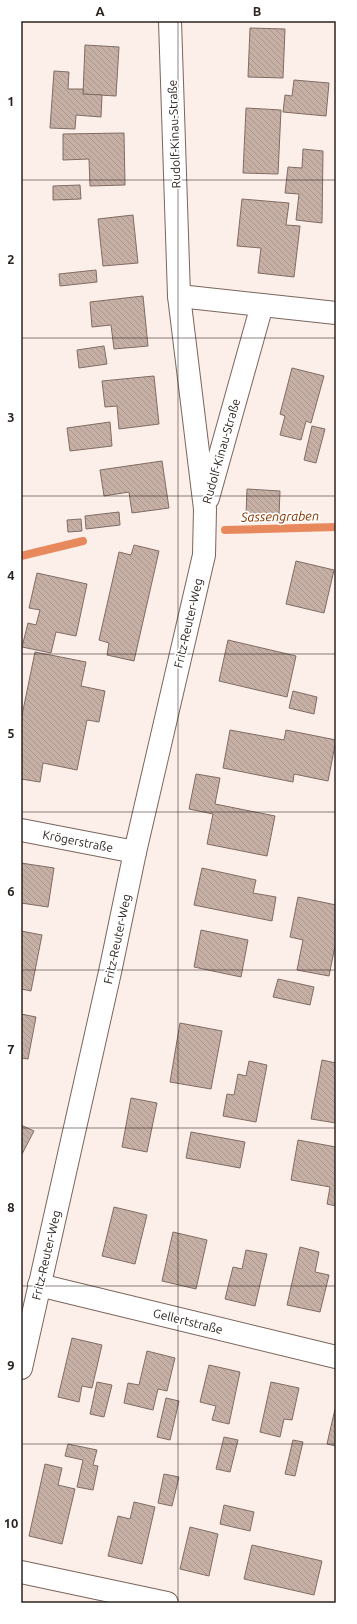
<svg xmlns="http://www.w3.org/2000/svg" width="357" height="1624" viewBox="0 0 357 1624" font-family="Ubuntu,sans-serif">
  <defs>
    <pattern id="building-back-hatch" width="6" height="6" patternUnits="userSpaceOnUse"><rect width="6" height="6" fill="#c6b0a6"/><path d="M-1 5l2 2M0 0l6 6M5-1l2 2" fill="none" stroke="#aa978e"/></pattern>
  </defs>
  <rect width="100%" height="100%" fill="#fceee8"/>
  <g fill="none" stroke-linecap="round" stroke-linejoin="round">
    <g stroke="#e8895d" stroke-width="8">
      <polyline points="225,530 336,527"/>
      <polyline points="21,556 83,541"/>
    </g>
  </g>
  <g fill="url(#building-back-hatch)" stroke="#806c63">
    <polygon points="250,28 285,29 283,78 248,77"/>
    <polygon points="85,45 119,47 116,96 83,94"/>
    <polygon points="54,71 69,72 68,89 83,89 83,94 102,95 101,117 76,115 75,129 50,128"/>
    <polygon points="294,80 329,83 326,116 283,112 285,95 292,96"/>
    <polygon points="246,108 281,110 278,174 243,173"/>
    <polygon points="124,133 125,185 90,186 89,159 63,160 63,134"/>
    <polygon points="303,149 323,151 322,223 296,220 299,194 285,193 288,167 302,168"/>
    <polygon points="80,185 81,199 53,200 53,186"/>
    <polygon points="242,199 289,203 286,225 300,226 294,277 258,273 261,248 237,246"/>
    <polygon points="133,215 138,263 103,266 98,219"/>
    <polygon points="96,270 97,282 60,286 59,274"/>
    <polygon points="143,296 148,346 114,349 111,325 92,327 90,302"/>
    <polygon points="104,346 107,364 79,368 77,350"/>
    <polygon points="292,368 324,376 311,423 306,421 301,440 280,435 285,416 280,414"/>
    <polygon points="154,376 159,424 119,429 117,406 105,407 102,381"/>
    <polygon points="110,422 112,446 70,451 67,428"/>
    <polygon points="312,426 325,429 316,463 304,460"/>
    <polygon points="162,461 169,508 132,513 129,492 104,496 100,470"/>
    <polygon points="247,489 280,491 279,516 246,515"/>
    <polygon points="119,512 120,525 86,529 85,516"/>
    <polygon points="81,519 82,531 68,532 67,520"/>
    <polygon points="134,545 159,551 134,661 107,655 109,643 99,640 119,552 131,555"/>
    <polygon points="296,561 334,570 324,613 286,604"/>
    <polygon points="37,573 87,584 76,636 56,632 51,653 22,647 28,623 36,625 40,610 29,608"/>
    <polygon points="228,640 296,656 287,697 219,681"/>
    <polygon points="35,652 86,662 81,686 105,691 99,722 87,720 77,770 43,763 40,782 21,779 21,720"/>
    <polygon points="293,691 317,697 314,714 289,708"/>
    <polygon points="230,730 284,740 286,730 336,740 328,781 294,774 293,782 223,768"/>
    <polygon points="196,774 220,778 215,804 275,816 267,856 207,844 213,814 189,809"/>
    <polygon points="21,863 54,868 48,907 21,903"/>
    <polygon points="202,868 256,880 253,893 276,897 272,921 194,905"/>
    <polygon points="298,897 336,905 336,946 335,946 329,976 297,970 303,940 290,937"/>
    <polygon points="201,930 248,940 241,977 194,967"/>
    <polygon points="21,931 42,935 31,991 21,989"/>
    <polygon points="278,979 314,987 310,1005 273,997"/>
    <polygon points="21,1014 36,1017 28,1059 21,1058"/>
    <polygon points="180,1023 222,1031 211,1089 170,1082"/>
    <polygon points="322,1060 336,1063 336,1123 311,1119"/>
    <polygon points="249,1061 267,1065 256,1122 223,1116 227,1094 234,1095 238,1074 246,1076"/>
    <polygon points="131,1098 157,1103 147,1152 122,1147"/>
    <polygon points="21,1125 34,1131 21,1156"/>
    <polygon points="191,1132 245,1142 240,1168 186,1158"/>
    <polygon points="298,1140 336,1147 336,1206 327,1204 330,1187 291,1180"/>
    <polygon points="114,1207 147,1215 135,1264 102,1256"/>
    <polygon points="173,1232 207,1240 196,1289 162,1281"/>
    <polygon points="300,1247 319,1252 315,1272 329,1275 320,1312 287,1305"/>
    <polygon points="246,1250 267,1254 255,1306 225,1299 233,1267 242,1269"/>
    <polygon points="72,1338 102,1345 92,1388 82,1386 79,1402 58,1397"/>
    <polygon points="147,1351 175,1358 167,1391 158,1389 153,1410 124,1403 128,1383 139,1385"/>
    <polygon points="209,1365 240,1372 229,1424 212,1420 216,1406 200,1402"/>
    <polygon points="97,1382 112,1385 104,1417 90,1414"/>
    <polygon points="271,1382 299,1388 292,1420 284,1419 280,1437 260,1432"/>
    <polygon points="166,1398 179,1401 170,1440 157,1437"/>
    <polygon points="335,1409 336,1409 336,1446 327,1444"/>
    <polygon points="224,1437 238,1440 230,1472 216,1469"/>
    <polygon points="293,1440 303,1442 295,1476 285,1474"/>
    <polygon points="68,1444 97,1450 93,1465 98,1466 93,1490 77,1487 83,1460 65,1456"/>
    <polygon points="45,1464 62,1468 58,1485 75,1489 62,1544 29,1536"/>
    <polygon points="164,1474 179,1477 172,1506 158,1503"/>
    <polygon points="134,1502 155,1507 142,1564 108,1556 118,1516 130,1519"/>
    <polygon points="224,1505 254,1512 250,1531 220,1524"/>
    <polygon points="190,1527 218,1534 209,1576 180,1569"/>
    <polygon points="252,1545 322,1561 314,1595 244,1579"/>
  </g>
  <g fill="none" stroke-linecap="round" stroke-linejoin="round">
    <defs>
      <g id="minor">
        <polyline points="179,296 336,313"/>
        <polyline points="208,498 262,305"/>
        <polyline points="21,830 135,852"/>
        <polyline points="39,1285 336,1357"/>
        <polyline points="21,1368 110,972 135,852 204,555 205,509 179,296 170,21"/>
        <polyline points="21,1572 167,1603"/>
      </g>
    </defs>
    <use href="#minor" stroke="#7a665d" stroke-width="24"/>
    <use href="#minor" stroke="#fff" stroke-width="22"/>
  </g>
  <path fill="none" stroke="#2b231f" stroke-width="1" stroke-opacity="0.55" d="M178 21V1603M21 180H336M21 338H336M21 496H336M21 654H336M21 812H336M21 970H336M21 1128H336M21 1286H336M21 1444H336"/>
  <g text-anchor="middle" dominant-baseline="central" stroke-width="3.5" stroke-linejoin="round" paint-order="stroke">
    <g font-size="12" fill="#2b231f" stroke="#fff">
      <text transform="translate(174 134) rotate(-92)">Rudolf-Kinau-Straße</text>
      <text transform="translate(221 451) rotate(-74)">Rudolf-Kinau-Straße</text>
      <text transform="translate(188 623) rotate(-77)">Fritz-Reuter-Weg</text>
      <text transform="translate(78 841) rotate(11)">Krögerstraße</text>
      <text transform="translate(117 939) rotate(-78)">Fritz-Reuter-Weg</text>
      <text transform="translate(46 1255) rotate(-77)">Fritz-Reuter-Weg</text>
      <text transform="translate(188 1321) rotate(14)">Gellertstraße</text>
    </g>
    <g font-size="13" font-style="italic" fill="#8b3700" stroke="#fff">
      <text transform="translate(280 516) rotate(-1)">Sassengraben</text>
    </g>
  </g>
  <rect width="357" height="1624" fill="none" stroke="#ffffff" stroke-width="44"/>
  <rect x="22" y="22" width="313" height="1580" fill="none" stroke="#2b231f" stroke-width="1.5"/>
  <g font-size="13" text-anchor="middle" font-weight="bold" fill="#2b231f">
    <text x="100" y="16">A</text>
    <text x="257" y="16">B</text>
    <text x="11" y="106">1</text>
    <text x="11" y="264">2</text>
    <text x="11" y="422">3</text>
    <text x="11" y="580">4</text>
    <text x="11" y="738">5</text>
    <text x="11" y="896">6</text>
    <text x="11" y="1054">7</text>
    <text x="11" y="1212">8</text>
    <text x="11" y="1370">9</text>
    <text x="11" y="1528">10</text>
  </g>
</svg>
